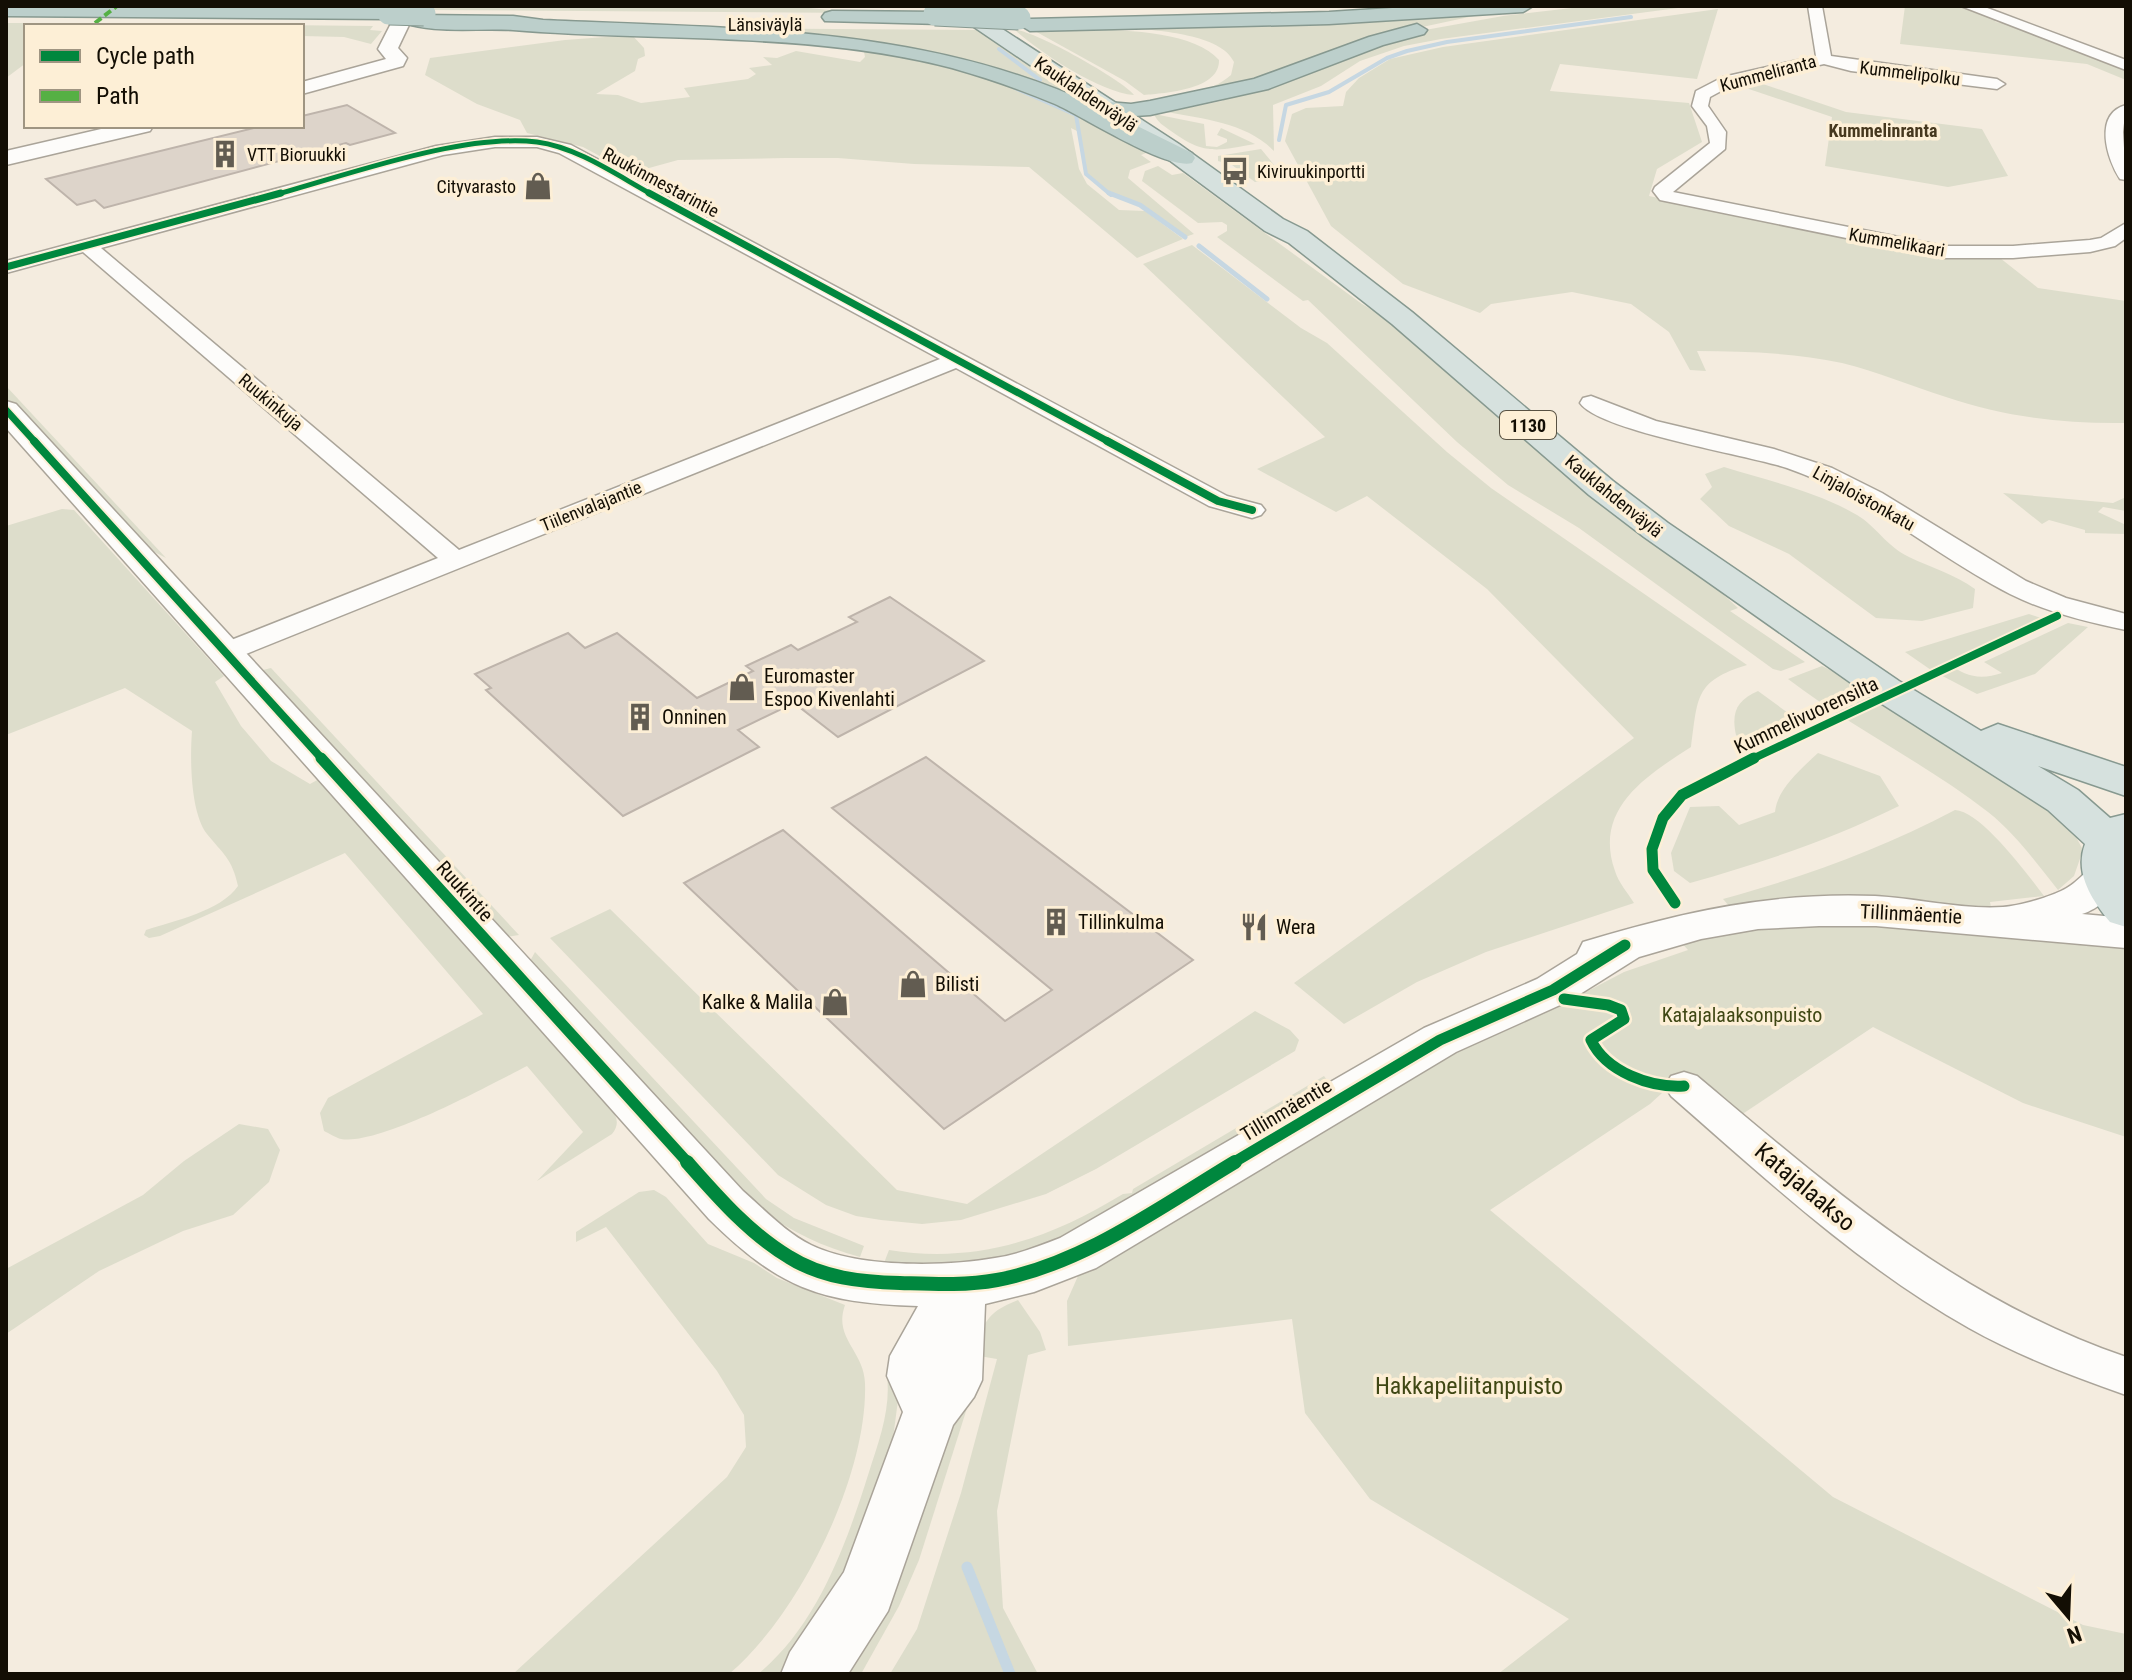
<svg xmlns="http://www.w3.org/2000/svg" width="2132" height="1680" viewBox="0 0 2132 1680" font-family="'Roboto Condensed',sans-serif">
  <rect width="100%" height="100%" fill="#f4ecdf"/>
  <g fill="#ddddcb">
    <polygon points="469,6 788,6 861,13 427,10 430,7"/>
    <path d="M1589 6H1693L1441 39 1404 46 1360 61 1321 86 1273 105 1274 151C1247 123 1204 119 1167 112L1222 101 1228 95 1425 30 1503 16Z"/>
    <polygon points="1905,6 1963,6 1998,19 1995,22 2011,24 2126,68 2126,80 2087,64 1900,44"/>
    <path d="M1718 9 1697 79 1560 64 1550 91 1689 103 1702 142 1657 169 1649 196 1937 257 2000 258 2038 288 2126 301V423C2065 424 2004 417 1946 397 1911 386 1878 372 1842 363 1794 353 1745 351 1697 351L1706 371 1690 370 1669 332 1631 304 1572 292 1491 304 1480 313 1403 284 1331 226 1285 141 1292 114 1306 108 1343 106 1346 92 1359 78 1390 59 1443 47Z"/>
    <path d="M1483 14 1399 32 1266 79 1154 103 1149 100C1177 96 1210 94 1231 75L1234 62C1221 34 1159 31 1132 28Z"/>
    <polygon points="6,23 74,23 71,26 26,26 26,63 6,78"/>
    <polygon points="106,23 373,26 370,30 382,31 371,44 344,37 302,36 302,26 100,26"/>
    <polygon points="689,28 981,30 1108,114 964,61"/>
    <path d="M1015 30C1034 30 1122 80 1134 95 1099 92 1041 53 1015 30Z"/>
    <path d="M1033 30C1080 30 1187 23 1219 60 1220 90 1165 93 1144 95L1125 81Z"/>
    <path d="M632 35 644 48 645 56 638 59 635 71 596 94 618 95 641 103 690 97 684 88 748 79 756 74 749 68 772 65 763 57 777 58 796 51 860 62 865 57 864 52C969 59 1058 104 1151 151L1141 155 1151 162 1130 170 1128 178 1194 234 1185 237 1141 205 1112 196 1086 174 1079 132 1071 128 1079 169 1087 184 1119 210 1145 211 1183 239 1137 258 1029 167 914 164 838 158H785L678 160 631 173 583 147 527 133 520 120 477 104 425 75 430 58 565 40Z"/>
    <polygon points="1745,78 1846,112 1982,129 2008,176 1948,187 1825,166 1832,117 1731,83"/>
    <path d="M1154 114 1204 124 1206 146 1217 147 1227 142V139L1217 135 1221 128 1255 144C1216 151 1204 155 1171 131 1164 126 1157 122 1154 114Z"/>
    <polygon points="1261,149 1280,172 1278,177 1255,182 1232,165 1218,161 1218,156"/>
    <polygon points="1158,166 1172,175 1183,173 1362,304 1406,330 1700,573 1738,608 1730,611 1805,662 1781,671 1773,669 1579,528 1508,485 1457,442 1308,300 1303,301 1217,237 1227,231 1227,225 1222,222 1198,223 1142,181 1145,171"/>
    <path d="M1192 245 1301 328 1327 343 1447 452 1491 488 1747 665C1694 681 1698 698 1691 747 1646 776 1593 809 1615 871 1618 882 1628 893 1634 903L1486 952 1417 982 1344 1024 1294 983 1634 738 1487 589 1367 496 1336 512 1257 469 1325 437 1143 264Z"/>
    <polygon points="6,386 166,558 141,545 6,398"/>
    <path d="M1724 467C1769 481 1816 491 1857 515 1876 526 1886 546 1909 557 1932 568 1954 574 1975 589L1973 608 1922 621 1876 618 1789 554 1729 526 1700 499 1712 487 1705 474Z"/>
    <polygon points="2003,493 2113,503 2126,497 2126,511 2103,507 2098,512 2126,525 2126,534 2085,533 2085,530 2049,520 2042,524"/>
    <path d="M62 509 74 510 224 676 215 682 241 726 271 761 310 784 319 779 601 1098C611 1109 624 1119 612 1134L537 1181 583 1132 527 1066C490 1085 379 1146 341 1139 336 1138 329 1133 324 1131L320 1113 328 1098 483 1014 345 853 160 936 149 938 144 935 146 930C174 921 221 911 238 886 232 858 223 854 207 834 190 812 190 757 192 731L125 688 6 735V526Z"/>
    <path d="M2029 614 2044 619 1948 663C1965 677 1981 680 2002 673L1984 662 2068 623 2088 627 2035 674 1977 694 1931 670 1905 652Z"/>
    <path d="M1822 666 1876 692 2068 822 2083 850 2074 876 2058 890C2036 863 2016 834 1988 812 1925 763 1852 728 1788 679Z"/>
    <polygon points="271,668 519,935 507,937 259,671"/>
    <path d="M1758 691 1799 721 1748 744 1736 735C1731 712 1737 700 1758 691Z"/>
    <path d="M1818 753 1880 776 1899 806C1830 840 1764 862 1690 883L1674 871 1671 853 1690 807 1719 806 1739 825 1775 812C1777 789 1801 769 1818 753Z"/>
    <path d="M1955 810C1981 811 2028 875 2044 896L1990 902 1991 907 1920 904 1730 907 1723 899C1806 876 1879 850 1955 810Z"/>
    <polygon points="610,909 897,1190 967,1204 1255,1011 1290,1030 1299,1040 1295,1051 1096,1169 1046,1194 961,1220 922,1224 881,1220 856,1216 826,1205 778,1175 550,938"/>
    <polygon points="1879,921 2126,948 2126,1137 2023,1103 1873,1027 1738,1117 1691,1081 1667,1080 1662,1093 1650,1104 1490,1210 1833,1497 2083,1625 2126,1634 2126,1674 1498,1674 1569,1619 1370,1499 1305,1413 1292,1319 1068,1346 1067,1301 1078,1276 1494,1025 1549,1001 1565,1003 1624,972 1688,950 1680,941 1766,927"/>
    <path d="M535 952 766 1199 794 1218 864 1246 860 1257C818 1246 785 1228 750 1203L529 963Z"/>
    <path d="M1324 1076 1330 1084 1036 1253 941 1266 884 1263 889 1250C977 1264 1049 1239 1123 1194L1132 1193 1133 1189Z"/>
    <polygon points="239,1124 268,1129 280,1150 269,1182 233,1215 183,1231 99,1271 6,1334 6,1269 143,1195 184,1161"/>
    <path d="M654 1190 666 1197 708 1244 754 1263 777 1278 845 1305C833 1338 864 1351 865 1383 868 1476 799 1615 729 1674H513L727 1477 746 1447 744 1415 717 1371 606 1227 576 1242V1232L639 1192Z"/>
    <path d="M1018 1300 1040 1332 1046 1350 1028 1355 997 1511 1003 1608 1038 1674H890L917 1629 961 1493 997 1359 973 1355C984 1323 985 1313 1018 1300Z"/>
    <path d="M887 1376 898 1400 891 1454 857 1556 798 1656 780 1674H758C818 1625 847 1542 869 1472 879 1441 891 1409 887 1376Z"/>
    <polygon points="963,1388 973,1389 919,1560 899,1606 861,1674 840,1674"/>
  </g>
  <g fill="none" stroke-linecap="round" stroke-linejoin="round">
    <g stroke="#c6d7e2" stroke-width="4">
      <polyline points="999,49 1040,80"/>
      <polyline points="1015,88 1076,115 1086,174 1111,195"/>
      <polyline points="1279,140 1286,105 1329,92 1387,58 1407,51 1447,42 1631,17"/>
    </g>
    <g stroke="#c6d7e2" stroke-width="5">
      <polyline points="1109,193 1140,205 1185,237"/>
      <polyline points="1199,246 1267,299"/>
    </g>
    <polyline stroke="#c6d7e2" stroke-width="11" points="967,1567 1010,1674"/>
  </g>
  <g fill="#ddd4ca" stroke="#beb4ab" stroke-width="2">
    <polygon points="347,105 395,133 350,145 346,143 104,208 95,200 77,205 46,179 262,126 302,126 302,116"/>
    <polygon points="890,597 984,661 838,737 794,703 738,730 759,747 623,816 486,690 491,688 475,674 568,633 585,648 617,633 697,698 753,671 746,666 791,645 798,650 857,622 849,617"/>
    <polygon points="926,757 1193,960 944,1129 684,883 783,830 1005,1021 1052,990 832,808"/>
  </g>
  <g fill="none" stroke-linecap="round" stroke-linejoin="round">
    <defs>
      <g id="minor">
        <polygon points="1808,6 1822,6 1831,56 1997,79 2005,84 1997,89 1851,71 1824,64 1734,84 1710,97 1708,106 1726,132 1725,149 1673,192 1944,246 2013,246 2090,240 2101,238 2126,223 2126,238 2115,246 2090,252 2013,258 1944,258 1660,200 1653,191 1655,187 1710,143 1707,126 1692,106 1696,91 1723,77 1816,56"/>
        <polygon points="1961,6 1982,6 2126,60 2126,70"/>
        <path d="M2126 105 2123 132 2126 180 2120 179C2107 159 2093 114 2126 105Z"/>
        <path d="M495 137H537L571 145 1227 496 1261 505 1265 510 1261 515 1252 518 1209 506 956 368 236 658 226 660 216 658 212 652 216 646 438 558 83 252 6 273V261L436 146ZM495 147H537L559 153 940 359 459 550 101 248 443 155Z"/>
        <path d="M1591 396 1656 421 1774 449 1832 468 1882 493 2026 581 2066 598 2126 614V630C2086 622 2046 612 2010 594 1934 555 1869 496 1787 468 1748 455 1599 431 1580 403L1583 398Z"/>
        <path d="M1684 1072 1697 1076C1832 1189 1956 1299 2126 1357V1395C2072 1376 2019 1356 1969 1328 1859 1266 1766 1179 1671 1096L1665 1086 1671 1076Z"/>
      </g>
      <g id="tertiary">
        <polygon points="400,6 418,6 398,48 407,58 403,66 302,94 302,82 386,59 378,49"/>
        <polygon points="114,126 153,126 150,131 6,165 6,151"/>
        <path d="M6 401 16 404 743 1191C765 1210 785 1232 811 1245 858 1268 944 1267 995 1258 1017 1255 1039 1246 1060 1238L1424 1028 1537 979 1577 954 1583 942C1683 912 1769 892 1875 896 1915 898 1964 910 2003 907 2019 906 2046 898 2061 891 2086 880 2085 859 2118 868L2124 878C2115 893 2099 909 2082 914L2126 918V948L1876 926H1819L1758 929 1701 939 1639 957 1569 1001 1456 1052 1096 1268 1034 1292 985 1304 982 1380 974 1397 953 1425 888 1611 848 1674H781L790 1652 844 1572 903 1412 887 1376 890 1356 918 1306C820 1303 779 1288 709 1219L6 428Z"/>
      </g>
      <path id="primary" d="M943 6H967L1179 144 1283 219 1307 231 1412 312 1613 481 1668 523 1899 681 1981 731 1998 724 2126 767V796L2038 766 2078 790 2110 818 2126 814V927L2110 922C2092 900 2074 873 2085 844L2048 810 1871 697 1644 537 1589 495 1392 324 1289 243 1265 231 1161 154Z"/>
      <g id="motorway">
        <polygon points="6,6 389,7 399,13 389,19 6,16"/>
        <polygon points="1424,6 1533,6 1523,12 1329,24 1030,31 1020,25 1030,19 1329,12"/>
        <polygon points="832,11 941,12 951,18 941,24 825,21 822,17 825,13"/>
        <path d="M418 15 513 16 543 20C732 29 923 24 1098 107L1108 102 1131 104 1150 101 1254 79 1369 37 1417 24 1427 30 1424 34 1383 45 1268 89 1150 115 1119 117 1192 153 1195 158 1192 163C1166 170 1084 117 1055 104 1022 90 987 78 952 68 810 31 659 42 513 30 480 28 442 33 411 25L408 21 411 17Z"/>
      </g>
    </defs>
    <use href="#minor" stroke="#aaa499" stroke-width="3"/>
    <use href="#tertiary" stroke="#aaa499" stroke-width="3"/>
    <use href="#primary" stroke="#879990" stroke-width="3"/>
    <use href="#motorway" stroke="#879990" stroke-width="3"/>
    <use href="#minor" fill="#fdfcfa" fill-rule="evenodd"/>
    <use href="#tertiary" fill="#fdfcfa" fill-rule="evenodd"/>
    <use href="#primary" fill="#d6e1de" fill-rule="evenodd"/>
    <use href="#motorway" fill="#bccfcb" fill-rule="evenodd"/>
    <defs>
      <g id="motorway-bridge">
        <polyline points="389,13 424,14"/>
        <polyline points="935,14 1019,18"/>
      </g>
    </defs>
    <use href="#motorway-bridge" stroke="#879990" stroke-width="25" stroke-linecap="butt"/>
    <use href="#motorway-bridge" stroke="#bccfcb" stroke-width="23"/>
    <polyline stroke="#55b044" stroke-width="4" stroke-dasharray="8 4" stroke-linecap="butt" points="95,23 117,6"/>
    <defs>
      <path id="cycleway-far4" d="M274 195C348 175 462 133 537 142 577 147 618 176 653 195"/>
      <g id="cycleway-far3">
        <polyline points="649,193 1111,443"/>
        <polyline points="6,267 281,193"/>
        <polyline points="6,410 36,443"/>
      </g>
      <g id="cycleway-far2">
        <polyline points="34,441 323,760"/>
        <polyline points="1107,441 1218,501 1252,510"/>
        <polyline points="1750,760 2057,616"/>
      </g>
      <g id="cycleway-far1">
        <polyline points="321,758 689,1164"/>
        <polyline points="1675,903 1653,870 1652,849 1663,818 1682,795 1754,758"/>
        <path d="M1564 999 1608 1005 1621 1010 1624 1019 1591 1040C1606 1072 1651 1088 1684 1086"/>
        <polyline points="1231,1164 1440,1040 1553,990 1625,945"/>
      </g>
      <path id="cycleway" d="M687 1162C718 1197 749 1233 789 1257 822 1278 862 1282 900 1283 932 1284 964 1286 997 1280 1083 1264 1160 1207 1235 1162"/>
    </defs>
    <use href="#cycleway-far4" stroke="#fdefd6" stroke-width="8"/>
    <use href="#cycleway-far3" stroke="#fdefd6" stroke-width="10"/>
    <use href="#cycleway-far2" stroke="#fdefd6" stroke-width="12"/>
    <use href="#cycleway-far1" stroke="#fdefd6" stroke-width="16"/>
    <use href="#cycleway" stroke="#fdefd6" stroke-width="19"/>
    <use href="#cycleway-far4" stroke="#00873e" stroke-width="5"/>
    <use href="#cycleway-far3" stroke="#00873e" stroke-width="7"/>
    <use href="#cycleway-far2" stroke="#00873e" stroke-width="8"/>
    <use href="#cycleway-far1" stroke="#00873e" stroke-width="11"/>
    <use href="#cycleway" stroke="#00873e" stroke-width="14"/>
  </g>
  <defs>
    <symbol id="building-bare" viewBox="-9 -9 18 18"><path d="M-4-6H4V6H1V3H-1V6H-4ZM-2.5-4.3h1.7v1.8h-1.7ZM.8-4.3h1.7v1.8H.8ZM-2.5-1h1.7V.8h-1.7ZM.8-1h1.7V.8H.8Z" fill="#625c51" stroke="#fdefd6" stroke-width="2.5" paint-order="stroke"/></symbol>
    <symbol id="bus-bare" viewBox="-9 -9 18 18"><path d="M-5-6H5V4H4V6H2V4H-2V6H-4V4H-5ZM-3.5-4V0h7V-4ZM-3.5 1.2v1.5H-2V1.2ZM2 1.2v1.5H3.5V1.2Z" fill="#625c51" stroke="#fdefd6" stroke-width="2.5" paint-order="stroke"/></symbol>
    <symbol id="shop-bare" viewBox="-9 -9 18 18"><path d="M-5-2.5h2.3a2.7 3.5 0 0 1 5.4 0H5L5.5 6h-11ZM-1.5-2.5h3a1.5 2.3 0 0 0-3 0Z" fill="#625c51" stroke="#fdefd6" stroke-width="2.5" paint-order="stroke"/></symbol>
    <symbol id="restaurant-bare" viewBox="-9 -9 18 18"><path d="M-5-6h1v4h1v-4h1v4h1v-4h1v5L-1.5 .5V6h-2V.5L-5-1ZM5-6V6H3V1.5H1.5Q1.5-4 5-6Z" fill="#625c51" stroke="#fdefd6" stroke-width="2.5" paint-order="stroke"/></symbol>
  </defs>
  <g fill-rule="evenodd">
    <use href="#building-bare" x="205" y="134" width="40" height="40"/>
    <use href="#bus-bare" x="1215" y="151" width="40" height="40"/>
    <use href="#shop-bare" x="518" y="166" width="40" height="40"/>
    <use href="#shop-bare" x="722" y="667" width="40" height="40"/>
    <use href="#building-bare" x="620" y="697" width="40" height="40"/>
    <use href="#building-bare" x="1036" y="902" width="40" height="40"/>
    <use href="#restaurant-bare" x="1234" y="907" width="40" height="40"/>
    <use href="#shop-bare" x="893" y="964" width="40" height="40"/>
    <use href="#shop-bare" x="815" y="982" width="40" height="40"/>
  </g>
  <g text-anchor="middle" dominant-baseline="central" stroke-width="7" stroke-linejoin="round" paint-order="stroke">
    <g font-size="18" fill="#130e04" stroke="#fdefd6">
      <text x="765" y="24">Länsiväylä</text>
      <text transform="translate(1768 73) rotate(-15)">Kummeliranta</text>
      <text transform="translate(1910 73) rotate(7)">Kummelipolku</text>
      <text transform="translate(1086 94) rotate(34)">Kauklahdenväylä</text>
      <text transform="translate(661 182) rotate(28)">Ruukinmestarintie</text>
      <text transform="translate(1897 242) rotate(10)">Kummelikaari</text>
      <text transform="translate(271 402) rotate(40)">Ruukinkuja</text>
      <text transform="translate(1614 496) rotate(39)">Kauklahdenväylä</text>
      <text transform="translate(1864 498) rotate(29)">Linjaloistonkatu</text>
      <text transform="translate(591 506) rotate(-22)">Tiilenvalajantie</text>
    </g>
    <g font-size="18" font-weight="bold" fill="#46381e" stroke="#fdefd6">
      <text x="1883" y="130">Kummelinranta</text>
    </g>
    <g font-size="18" fill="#130e04" stroke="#fdefd6" text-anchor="start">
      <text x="247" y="154">VTT Bioruukki</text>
      <text x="1257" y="171">Kiviruukinportti</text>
      <text x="516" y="186" text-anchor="end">Cityvarasto</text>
    </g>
    <rect fill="#fdefd6" stroke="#595243" stroke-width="2" x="1500" y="411" width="56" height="28" rx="6"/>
    <g font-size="18" font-weight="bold" fill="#130e04">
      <text x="1528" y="425">1130</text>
    </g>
    <g font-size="20" fill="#130e04" stroke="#fdefd6" text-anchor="start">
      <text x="764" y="676">Euromaster<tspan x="764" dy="23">Espoo Kivenlahti</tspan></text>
      <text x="662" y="717">Onninen</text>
      <text x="1078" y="922">Tillinkulma</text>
      <text x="1276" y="927">Wera</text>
      <text x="935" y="984">Bilisti</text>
      <text x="813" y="1002" text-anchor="end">Kalke &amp; Malila</text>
    </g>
    <g font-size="20" fill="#130e04" stroke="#fdefd6">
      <text transform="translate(1806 715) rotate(-25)">Kummelivuorensilta</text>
      <text transform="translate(465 891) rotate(48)">Ruukintie</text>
      <text transform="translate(1911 914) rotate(3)">Tillinmäentie</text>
      <text transform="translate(1286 1110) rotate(-31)">Tillinmäentie</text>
    </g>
    <g font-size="20" fill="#3f4714" stroke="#fdefd6">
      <text x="1742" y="1015">Katajalaaksonpuisto</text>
    </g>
    <g font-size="24" fill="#130e04" stroke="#fdefd6">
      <text transform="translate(1805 1187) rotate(40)">Katajalaakso</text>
    </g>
    <g font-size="24" fill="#3f4714" stroke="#fdefd6">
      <text x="1469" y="1386">Hakkapeliitanpuisto</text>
    </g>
  </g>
  <rect width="2132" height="1680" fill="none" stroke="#130e04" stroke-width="16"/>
  <rect x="24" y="24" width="280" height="104" fill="#fdefd6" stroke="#9f9582" stroke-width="2"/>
  <rect x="40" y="50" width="40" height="12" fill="#00873e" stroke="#9f9582" stroke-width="2"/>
  <text x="96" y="64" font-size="24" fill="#130e04">Cycle path</text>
  <rect x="40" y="90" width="40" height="12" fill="#55b044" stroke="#9f9582" stroke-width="2"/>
  <text x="96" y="104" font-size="24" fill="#130e04">Path</text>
  <g transform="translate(2068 1616) rotate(161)" stroke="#fdefd6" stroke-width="6" paint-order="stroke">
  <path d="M0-6L14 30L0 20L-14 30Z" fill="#130e04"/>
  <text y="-12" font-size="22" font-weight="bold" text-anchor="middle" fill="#130e04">N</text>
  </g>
</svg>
